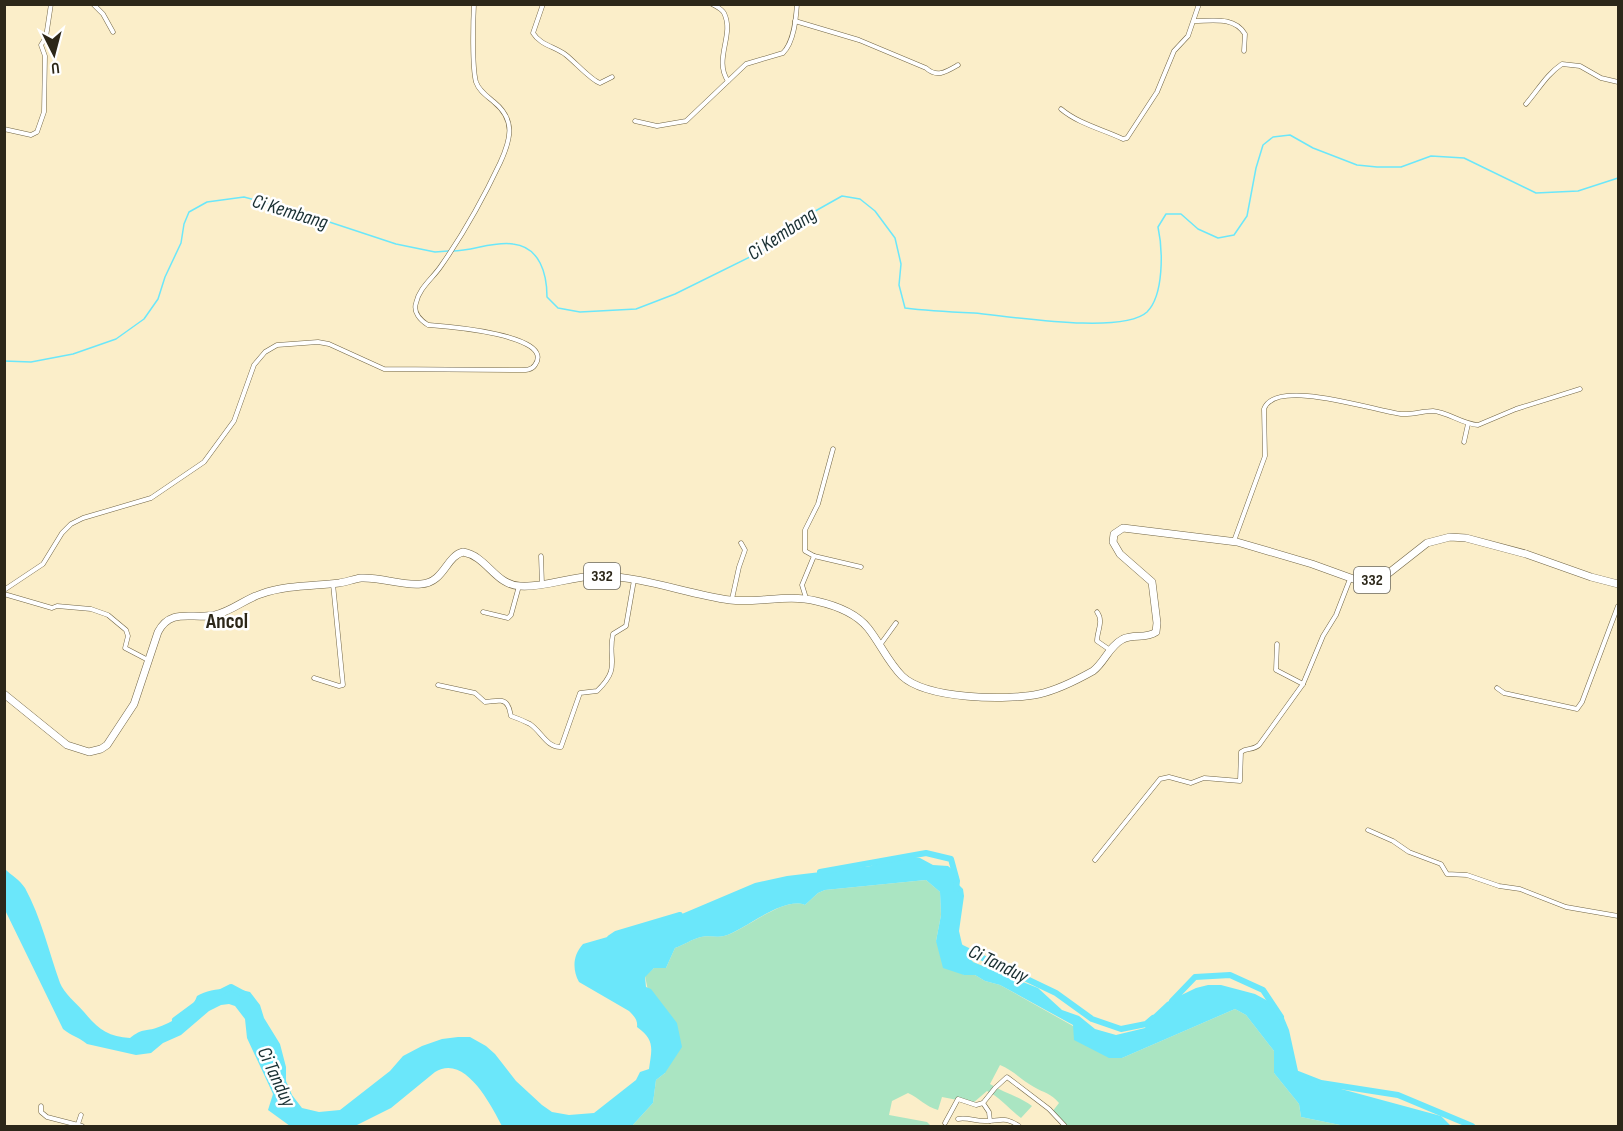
<svg xmlns="http://www.w3.org/2000/svg" width="1623" height="1131" viewBox="0 0 1623 1131" font-family="'Sofia Sans Condensed',sans-serif">
  <rect width="100%" height="100%" fill="#fbeec9"/>
  <path fill="#aae5c2" d="M926 880 940 892 941 915 936 941 964 975H975L985 981 1000 985 1073 1026 1122 1058 1235 1009 1246 1015 1274 1051V1073L1299 1104 1301 1117 1345 1126H1067L1052 1112 1059 1103C1051 1093 1044 1093 1034 1087 1021 1080 1013 1070 1000 1065L990 1084C1004 1093 1019 1096 1032 1106L1021 1118C1009 1109 1000 1097 987 1091L973 1103 942 1097 938 1110C926 1107 919 1098 908 1093L892 1101 889 1115 927 1122 931 1126H632L653 1103 656 1080 665 1073 645 976 654 968H666L675 948C684 945 692 939 701 937 708 935 717 938 724 936 746 930 783 896 805 905L818 893 825 890Z"/>
  <path fill="#6be7fa" d="M913 857 920 858 933 865 948 866 954 871 956 882 963 889 964 896 959 931 962 944 973 962 1038 988 1062 1010 1079 1016 1095 1029 1116 1035 1145 1028 1150 1018 1167 1002 1196 988 1208 985H1221L1255 994 1268 1001 1284 1018 1289 1030 1298 1071 1305 1077 1319 1083 1441 1116 1450 1125 1459 1126H1345L1301 1117 1299 1104 1274 1073V1051L1246 1015 1235 1009 1122 1058H1109L1074 1040 1073 1025 1000 985 985 981 975 975H964L943 968 936 941 941 915 940 892 926 880 825 890 818 893 805 905C783 896 745 930 724 936 717 938 708 935 701 937 692 939 684 945 675 948L666 968H654L645 977 646 987 651 989 677 1023 682 1047 665 1073 656 1080 653 1103 632 1126H502C491 1105 465 1053 435 1072L391 1108 355 1126H290L268 1110 273 1094 247 1038 245 1019 235 1006 229 1004 221 1005 209 1011 181 1035 163 1043 151 1053 136 1055 87 1044C79 1037 71 1036 63 1029L5 910V869C11 875 20 880 25 888 41 917 49 952 60 983 64 993 76 1003 84 1012 97 1028 108 1037 130 1038 143 1028 143 1032 156 1028 172 1023 192 1011 197 996 212 987 234 987 250 992L260 1005 264 1018 280 1044 286 1067V1081L292 1095 302 1108 319 1112 340 1110 390 1071 403 1056 422 1046 442 1039 458 1037H470L486 1046 495 1054 516 1081 542 1105 552 1112 569 1115 594 1113 636 1080 640 1072 649 1069C652 1048 655 1040 637 1027 638 1020 634 1016 629 1011L579 982C572 969 573 955 583 944L670 919 755 883 787 876 871 866 880 860Z"/>
  <g fill="none" stroke-linecap="round" stroke-linejoin="round">
    <g stroke="#6be7fa" stroke-width="1.5">
      <path d="M453 251C472 251 494 241 513 244 540 247 547 274 547 297L558 308 580 312 636 309 675 294 762 251 778 239 794 223 842 196 860 199 875 211 895 238 901 264 899 285 905 308C928 311 951 312 974 313 1009 316 1122 335 1147 312 1164 295 1163 250 1158 227L1166 214H1181L1198 229 1218 238 1234 235 1247 216 1256 168 1263 145 1273 137 1290 135 1313 148 1357 165 1377 167H1401L1431 156 1464 158 1536 193 1578 191 1618 178"/>
      <polyline points="4,361 31,362 73,354 116,339 144,319 158,299 165,277 181,243 184,224 189,212 207,202 244,197 296,211 396,244 435,252 448,251"/>
    </g>
    <g stroke="#6be7fa" stroke-width="6">
      <polyline points="820,872 926,853 951,859 957,881 956,889"/>
      <polyline points="610,938 616,934 680,915"/>
      <polyline points="962,948 1056,993 1092,1019 1121,1029 1146,1024 1153,1018"/>
      <polyline points="221,992 231,987 244,994"/>
      <polyline points="1172,1001 1195,977 1230,975 1263,990 1281,1017"/>
      <polyline points="175,1020 198,1003"/>
      <polyline points="1298,1074 1321,1083 1398,1095 1472,1126"/>
    </g>
    <defs>
      <g id="minor">
        <polyline points="93,4 103,14 113,32"/>
        <path d="M543 4 533 33C540 45 556 47 566 55 575 62 592 81 600 83L612 77"/>
        <path d="M712 4C717 7 722 9 724 13 735 35 713 59 728 81"/>
        <path d="M795 21 859 40 926 68C937 78 946 72 958 65"/>
        <path d="M1194 21C1212 21 1234 16 1245 34L1244 51"/>
        <path d="M1526 104C1539 89 1546 75 1562 64L1580 66 1601 78 1618 82"/>
        <path d="M1061 109C1079 124 1102 129 1123 139L1127 138 1157 92 1174 51 1188 36 1199 4"/>
        <path d="M635 121 657 126 686 121 746 64 783 53C794 42 796 19 797 4"/>
        <polyline points="4,129 31,135 37,132 44,112 45,56 41,45 46,37 51,4"/>
        <polyline points="1464,442 1468,424"/>
        <path d="M1234 541 1265 456 1264 409C1275 377 1376 411 1401 414 1412 415 1423 411 1433 411 1448 412 1462 424 1478 425L1516 409 1580 389"/>
        <polyline points="541,556 542,584"/>
        <polyline points="814,556 861,567"/>
        <path d="M4 590 43 564 62 533 71 524 83 518 151 498 204 462 234 421 254 365 265 352 277 345 318 342 329 344 384 369 518 370C524 370 531 371 535 365 557 334 441 326 428 325 420 320 413 312 416 303 419 288 433 278 441 266 464 233 483 199 500 163 511 139 516 120 494 102 487 96 479 91 476 82 472 67 473 22 474 4"/>
        <polyline points="4,594 52,608 57,606 91,609 108,615 126,630 128,636 125,648 148,660"/>
        <polyline points="806,598 802,585 814,556 805,551 805,530 818,504 833,449"/>
        <polyline points="732,599 739,567 745,550 741,543"/>
        <polyline points="483,612 508,618 511,615 519,586"/>
        <path d="M1097 612C1104 621 1097 631 1097 641L1110 650"/>
        <polyline points="1277,644 1276,670 1303,684"/>
        <polyline points="880,645 896,623"/>
        <polyline points="314,678 339,686 343,685 333,584"/>
        <path d="M438 685 475 693 485 702C493 702 504 697 508 706 510 709 510 713 511 716 517 718 524 721 530 724 541 731 547 748 561 747L580 693 597 691C622 667 607 660 613 634L626 626 634 580"/>
        <polyline points="1497,688 1504,693 1577,709 1582,702 1618,606"/>
        <polyline points="1368,830 1393,841 1409,852 1441,864 1447,874 1467,875 1499,886 1520,889 1566,907 1618,916"/>
        <path d="M1095 860 1160 779 1169 777 1191 783 1204 778 1240 781 1241 752C1247 747 1252 751 1259 745L1303 684 1323 636 1336 615 1350 579"/>
        <polyline points="41,1106 41,1112 47,1117 82,1126"/>
        <path d="M958 1119C968 1117 977 1122 987 1121 1002 1121 1004 1116 1019 1126"/>
        <polyline points="990,1121 989,1112 983,1103 995,1088 1007,1077 1049,1109 1065,1126"/>
        <polyline points="945,1123 958,1099 976,1105 983,1103"/>
        <polyline points="78,1124 81,1115"/>
      </g>
      <path id="primary" d="M4 694 67 745 89 752 101 749 107 745 134 704 158 632C171 607 193 620 215 615 232 611 245 599 261 594 286 585 313 586 339 583 346 582 354 579 361 578 382 577 401 586 421 584 444 583 446 556 463 552 487 556 495 585 520 586 547 588 572 575 601 576 645 577 687 594 730 600 759 603 788 594 816 601 834 605 856 613 868 628 880 643 888 662 902 676 926 699 1007 701 1039 694 1057 690 1077 680 1093 671 1105 662 1109 646 1123 639 1134 634 1146 639 1156 632L1157 623 1152 582 1120 554 1113 542 1114 534 1123 528 1237 542 1312 564 1359 581 1385 576 1427 543 1450 537 1466 538 1526 554 1591 577 1618 584"/>
    </defs>
    <use href="#minor" stroke="#716545" stroke-width="5"/>
    <use href="#primary" stroke="#716545" stroke-width="8"/>
    <use href="#minor" stroke="#fff" stroke-width="4"/>
    <use href="#primary" stroke="#fff" stroke-width="7"/>
  </g>
  <g text-anchor="middle" dominant-baseline="central" stroke-width="5" stroke-linejoin="round" paint-order="stroke">
    <g fill="#fff" stroke="#6b685e" stroke-width="1.5">
      <rect x="584" y="563" width="36" height="26" rx="4.5"/>
      <rect x="1354" y="567" width="36" height="26" rx="4.5"/>
    </g>
    <g font-size="16" font-weight="bold" fill="#2c2719">
      <text x="602" y="576">332</text>
      <text x="1372" y="580">332</text>
    </g>
    <g font-size="20" font-style="italic" fill="#192f32" stroke="#fff">
      <text transform="translate(290 212) rotate(17)">Ci Kembang</text>
      <text transform="translate(782 234) rotate(-34)">Ci Kembang</text>
      <text transform="translate(998 964) rotate(26)">Ci Tanduy</text>
      <text transform="translate(276 1077) rotate(65)">Ci Tanduy</text>
    </g>
    <g font-size="21" font-weight="bold" fill="#2c2719" stroke="#fff">
      <text x="227" y="621">Ancol</text>
    </g>
  </g>
  <rect width="1623" height="1131" fill="none" stroke="#2c2719" stroke-width="12"/>
  <g transform="translate(54 54) rotate(174)" stroke="#ffffff" stroke-width="4.5" paint-order="stroke">
  <path d="M0-4.5L10 22L0 15L-10 22Z" fill="#2c2719"/>
  <text y="-9" font-size="16" font-weight="bold" text-anchor="middle" fill="#2c2719">U</text>
  </g>
</svg>
